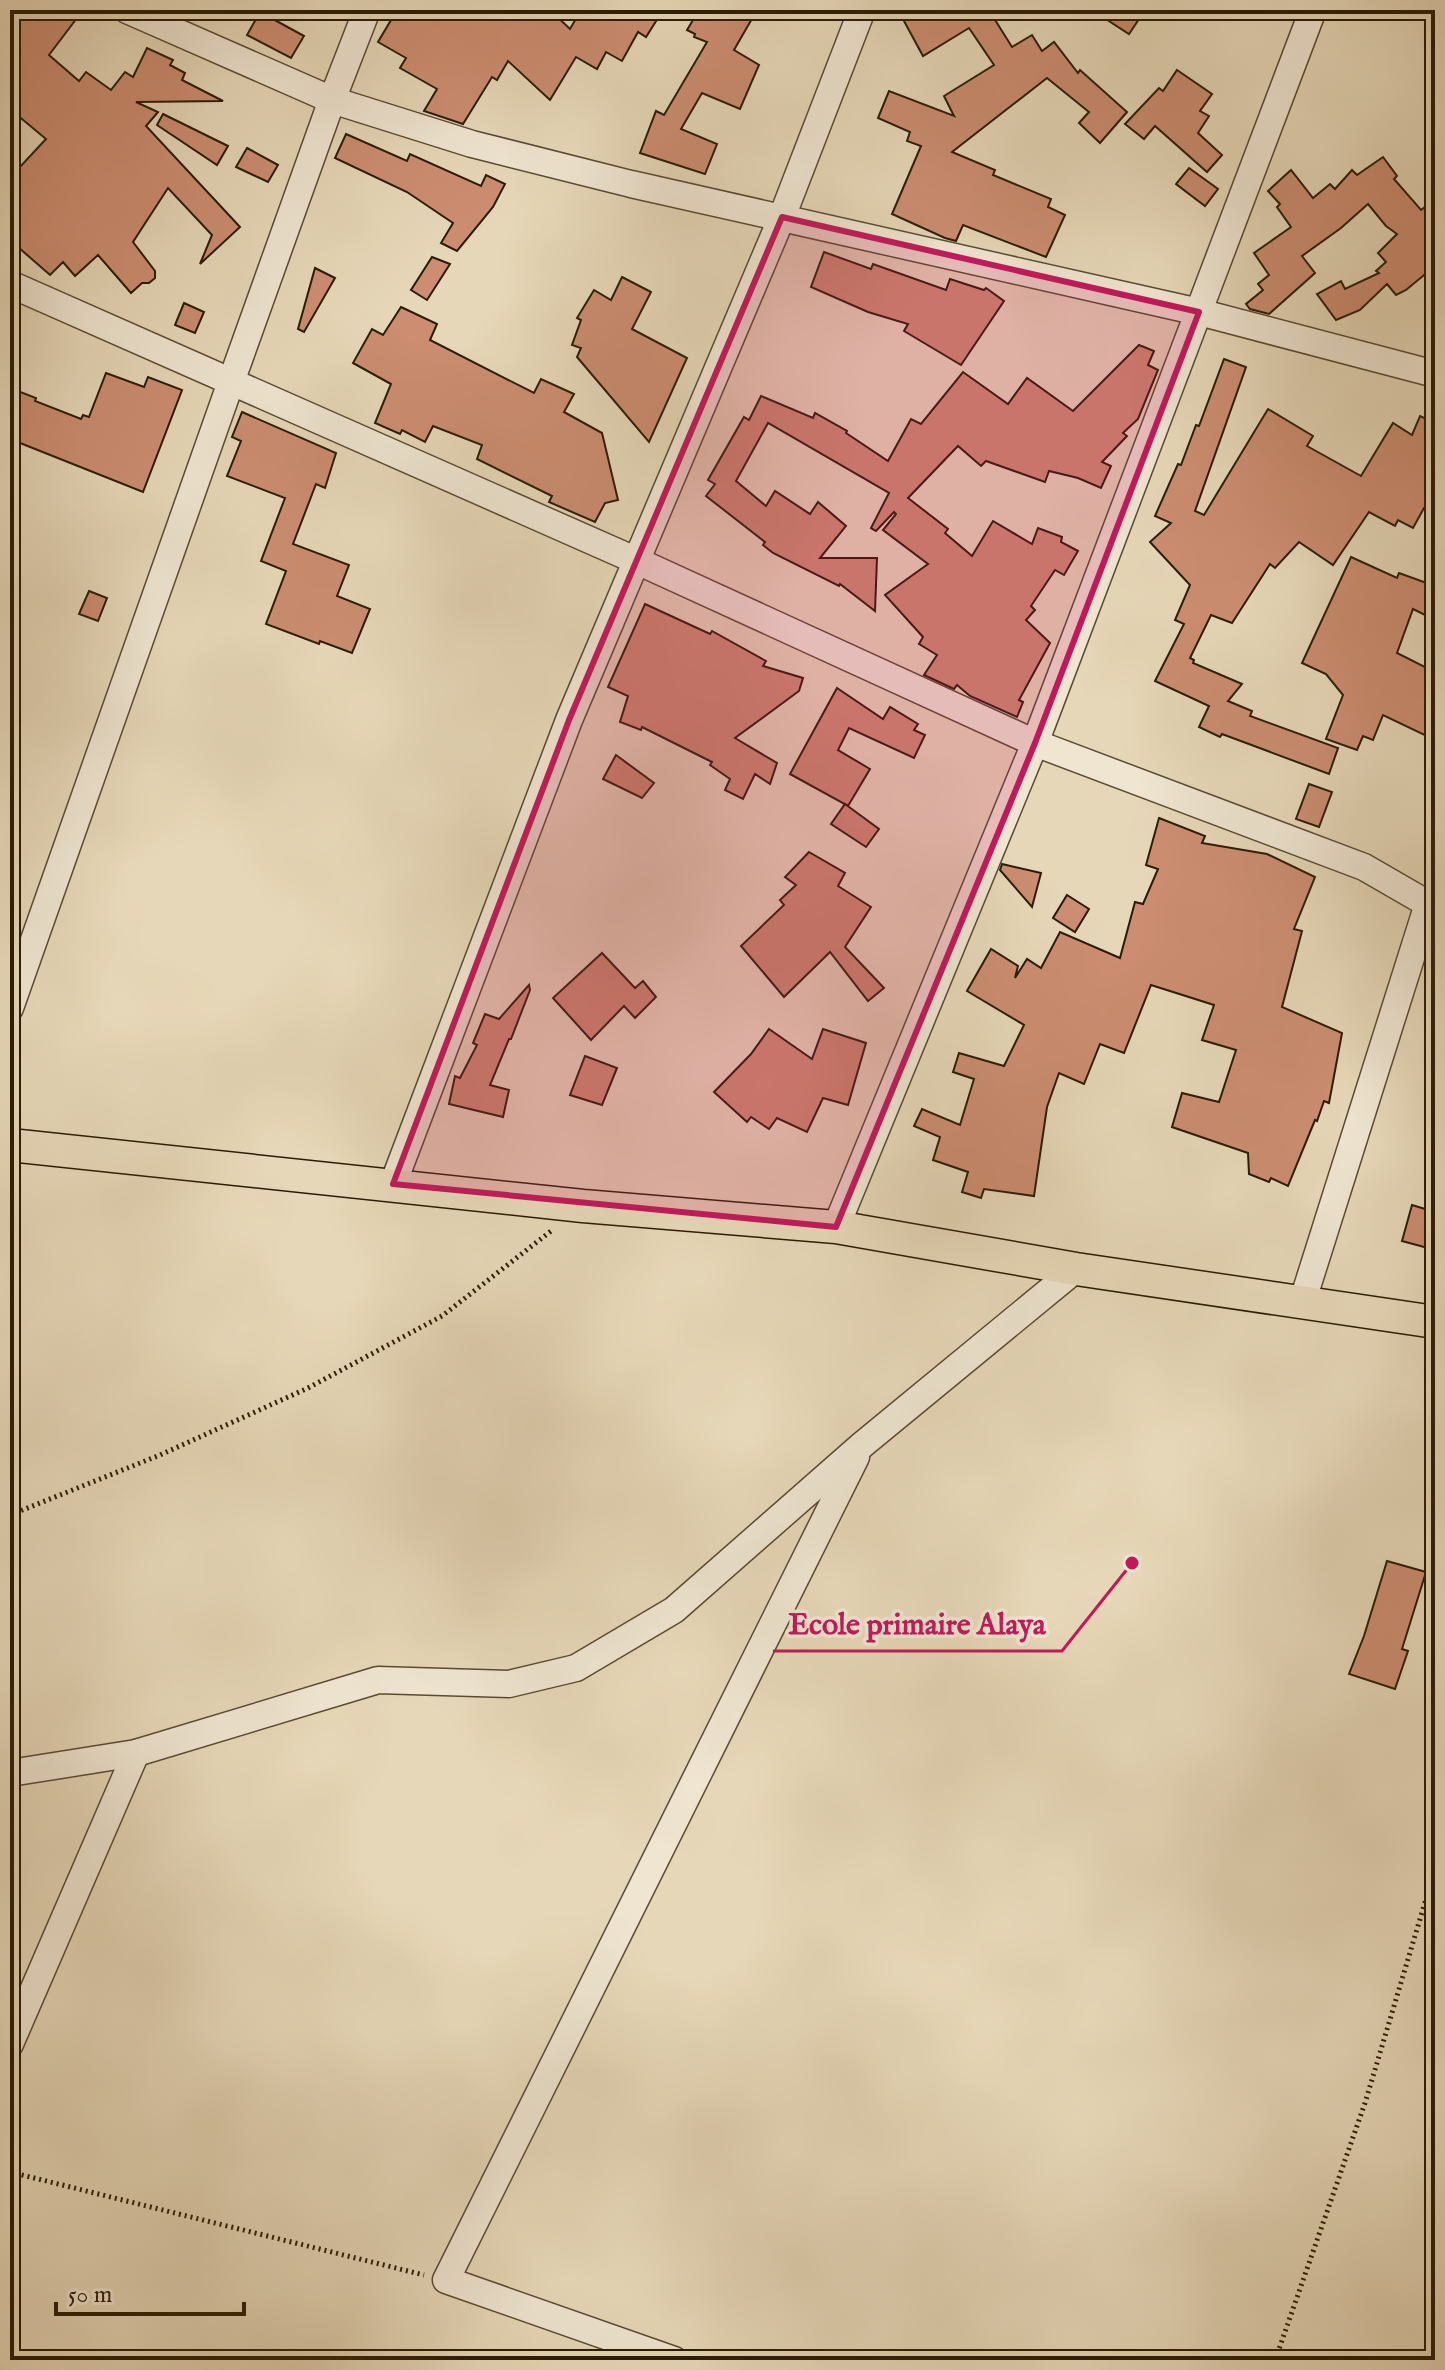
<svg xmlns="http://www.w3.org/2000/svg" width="1445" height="2370" viewBox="0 0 1445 2370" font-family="'IM FELL English',serif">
  <rect width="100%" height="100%" fill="#e6d7b8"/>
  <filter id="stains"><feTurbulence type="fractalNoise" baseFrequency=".0025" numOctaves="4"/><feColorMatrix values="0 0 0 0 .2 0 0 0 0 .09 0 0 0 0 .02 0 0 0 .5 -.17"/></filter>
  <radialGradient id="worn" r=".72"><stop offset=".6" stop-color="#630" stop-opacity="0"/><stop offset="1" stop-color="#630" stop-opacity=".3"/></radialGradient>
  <g fill="#cc8d71" stroke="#2b1b06" stroke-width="2">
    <polygon points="10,10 30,10 39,20 48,10 83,10 49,55 79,81 86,72 111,90 125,72 133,77 147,48 173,60 170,65 185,73 182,80 223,101 136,102 158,112 146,126 240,227 200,264 212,235 168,188 133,242 155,271 155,278 149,283 142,283 131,293 98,255 75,276 63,262 50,275 10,240 10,159 20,167 46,139 10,109"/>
    <polygon points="397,10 550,10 570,29 581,10 663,10 646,37 638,32 622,61 606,52 597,69 576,57 550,100 508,61 497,80 492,77 463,124 424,111 437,89 400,68 406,58 378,42"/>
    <polygon points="699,10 757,10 734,50 759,65 740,109 702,93 681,129 717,144 705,174 640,153 656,111 664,115 707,42 694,37 695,34 687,30"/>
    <polygon points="919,10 927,18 941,10 1000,10 992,15 1012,47 1032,35 1042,51 1054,42 1078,73 1080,70 1127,112 1100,143 1079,123 1089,112 1047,78 952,152 995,170 993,175 1051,199 1048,207 1065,215 1046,257 963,225 956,241 945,238 892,214 921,146 907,141 910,132 878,118 889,91 954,116 944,96 994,65 969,28 923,56 904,21"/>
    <polygon points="1092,10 1145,10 1129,34"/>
    <polygon points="260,12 304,36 291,58 247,35"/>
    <polygon points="1177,70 1212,94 1200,111 1209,116 1198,133 1222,155 1207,172 1155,126 1144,139 1125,124 1159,88 1163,91"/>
    <polygon points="163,114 228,146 217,165 157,125"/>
    <polygon points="346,134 407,161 410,154 481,186 486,175 505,184 493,207 457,251 441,243 453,223 407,192 335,158"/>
    <polygon points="247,148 278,165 268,182 236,167"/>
    <polygon points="1383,157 1397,176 1394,179 1421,210 1435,199 1435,266 1406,290 1396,295 1387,284 1360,310 1336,320 1317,294 1341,281 1345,289 1379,273 1376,271 1386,262 1378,253 1397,234 1386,226 1368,204 1341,228 1302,256 1315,273 1269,314 1250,309 1246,304 1263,290 1258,284 1269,275 1254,253 1291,227 1277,207 1280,204 1268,191 1291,170 1313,198 1330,184 1335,189 1352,170 1357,175"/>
    <polygon points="1189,168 1218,189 1205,206 1176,184"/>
    <polygon points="824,252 871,269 873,264 946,290 950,279 984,290 986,288 1004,301 961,365 904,331 908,324 868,312 811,287"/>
    <polygon points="432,257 450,264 427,300 411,290"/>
    <polygon points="315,268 335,278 304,332 298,329"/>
    <polygon points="622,277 651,292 632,329 687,358 649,442 577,357 581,348 572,345 581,320 577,318 594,290 611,300"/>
    <polygon points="184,303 204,312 195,333 175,325"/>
    <polygon points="401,307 437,324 430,340 534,393 541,379 574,394 564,412 602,433 618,500 605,503 595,522 549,502 552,496 477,459 482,445 433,426 425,442 402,430 400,434 375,423 391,384 353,363 372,329 383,335"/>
    <polygon points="1139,345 1154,351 1148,365 1158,370 1138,419 1123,433 1127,436 1102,462 1111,466 1101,488 1078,478 1049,471 1045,482 986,461 981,466 958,446 908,498 948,529 945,533 972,556 993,521 1032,544 1038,528 1062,537 1061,542 1078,551 1064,575 1055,570 1031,606 1035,610 1026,620 1050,643 1019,700 1023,702 1017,717 970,696 957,685 954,689 924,675 937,655 919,644 923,637 885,595 928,564 883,530 896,514 894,512 876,531 871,528 889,493 768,423 736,481 766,506 775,491 810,514 818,502 846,526 820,558 877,558 875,611 840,584 839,586 773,553 763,545 765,542 706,496 715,484 708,480 744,417 749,420 761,396 813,418 815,413 847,431 846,433 888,461 911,419 921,424 963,372 1008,404 1027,378 1073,411"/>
    <polygon points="1224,359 1246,367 1195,511 1204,515 1268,409 1313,436 1307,446 1361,476 1393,423 1412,435 1420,416 1435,423 1435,514 1424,508 1413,528 1398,520 1395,526 1369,512 1333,565 1299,542 1275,568 1270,564 1232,623 1211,615 1190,658 1194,660 1193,663 1242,684 1228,701 1252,711 1250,716 1338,748 1329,774 1222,734 1220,737 1199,727 1209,706 1155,681 1184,624 1175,620 1190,585 1150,542 1171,523 1155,516 1178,464 1181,465 1196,425 1199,426"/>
    <polygon points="106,373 144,387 148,377 182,390 143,492 10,439 10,388 36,398 35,401 81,419 83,415 89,417"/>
    <polygon points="242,412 336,453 325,488 316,484 293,544 349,565 337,596 370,609 352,653 320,641 319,644 266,624 286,571 261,561 285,498 227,476 241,441 232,437"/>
    <polygon points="1351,557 1397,578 1399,573 1435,586 1435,620 1413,609 1397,653 1435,672 1435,740 1383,715 1373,740 1363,736 1357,750 1326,739 1343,695 1326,674 1302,663"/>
    <polygon points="89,591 107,598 98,621 79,614"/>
    <polygon points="645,604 710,634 712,631 766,661 763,666 803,678 799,691 735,738 777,763 770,784 755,774 743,799 725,790 730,779 710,765 712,762 642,727 641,730 620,722 628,696 608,687"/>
    <polygon points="837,688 883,719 890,707 918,724 914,730 925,735 914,758 849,728 838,750 870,769 848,806 790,774"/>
    <polygon points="616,755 654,783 642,798 603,779"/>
    <polygon points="1309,784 1332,792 1319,827 1296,819"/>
    <polygon points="845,804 879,829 866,847 831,824"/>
    <polygon points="1159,818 1205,836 1202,843 1267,854 1315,877 1294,929 1302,931 1282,1007 1342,1033 1329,1103 1324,1101 1317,1121 1315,1120 1288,1186 1271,1178 1269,1182 1249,1174 1248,1153 1172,1127 1182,1093 1219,1102 1236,1050 1202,1040 1214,1005 1151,985 1124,1053 1100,1044 1084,1084 1059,1073 1047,1107 1034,1196 984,1189 981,1198 962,1192 968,1172 933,1160 940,1137 914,1126 922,1109 960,1125 974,1079 953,1072 959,1053 1004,1066 1024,1025 967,991 991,949 1018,966 1015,978 1027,959 1041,968 1060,932 1120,958 1135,902 1143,904 1158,869 1146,865"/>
    <polygon points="809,852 845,873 838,886 871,907 845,947 884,988 868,1001 830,952 784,997 741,946 784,905 780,900 796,885 785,877"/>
    <polygon points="1002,864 1041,873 1032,907 1000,870"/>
    <polygon points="1067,895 1089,909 1075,932 1053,918"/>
    <polygon points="602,953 635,988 643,981 656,997 635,1018 624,1006 591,1040 553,998"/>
    <polygon points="529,985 530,990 511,1039 509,1039 490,1085 509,1090 503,1117 449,1104 455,1076 460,1078 477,1045 473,1043 485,1014 499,1019"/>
    <polygon points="769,1029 812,1059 823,1029 866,1043 848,1105 823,1098 807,1132 777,1118 769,1129 751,1117 747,1122 714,1092 751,1054"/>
    <polygon points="585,1056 617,1068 602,1105 570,1095"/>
    <polygon points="1412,1205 1435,1212 1435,1250 1402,1241"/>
    <polygon points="1387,1561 1426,1572 1402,1649 1408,1651 1395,1689 1349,1674 1364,1636"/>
  </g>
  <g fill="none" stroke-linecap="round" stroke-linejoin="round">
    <defs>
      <g id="minor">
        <polyline points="127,10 332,100 472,144 631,184 1199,312 1435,374"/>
        <polyline points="10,284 635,560 1035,743 1364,867 1435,908"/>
        <polyline points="10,1008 231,382 332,100 367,10"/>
        <polyline points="393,1184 569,720 782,217 862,10"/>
        <polyline points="836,1227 1035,743 1313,10"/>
        <polyline points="1302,1303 1428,904"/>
        <polyline points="10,1773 136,1753 378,1680 509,1684 576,1668 674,1610 862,1445 1076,1269"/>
        <polyline points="10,2044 136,1753"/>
        <polyline points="674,2360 446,2280 856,1457"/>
      </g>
      <polyline id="major" points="10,1145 583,1206 836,1227 1076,1269 1435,1322"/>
    </defs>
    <use href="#minor" stroke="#5a4a32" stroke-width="29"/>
    <use href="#major" stroke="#2b1b06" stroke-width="35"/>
    <g stroke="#2b1b06" stroke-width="5" stroke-dasharray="2 4" stroke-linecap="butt">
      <polyline points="10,1515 160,1455 308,1388 442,1316 551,1231"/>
      <polyline points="10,2172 424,2275"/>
      <polyline points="1278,2360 1279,2349 1365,2103 1435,1869"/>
    </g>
    <use href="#minor" stroke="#efe5d1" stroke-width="26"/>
    <use href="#major" stroke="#e6d7b8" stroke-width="32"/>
  </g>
  <path fill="#c2185b" fill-opacity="0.2" stroke="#c2185b" stroke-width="6" stroke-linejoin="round" d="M782 217 1199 312 1035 743 836 1227 393 1184 569 720Z"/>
  <path fill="none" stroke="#c2185b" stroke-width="3" d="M1132 1563L1062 1651H773"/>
  <circle fill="#c2185b" stroke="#efe5d1" stroke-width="3" cx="1132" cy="1563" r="8"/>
  <g font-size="30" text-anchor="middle" font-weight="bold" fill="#c2185b" stroke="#efe5d1" stroke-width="7" stroke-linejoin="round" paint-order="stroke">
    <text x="917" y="1634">Ecole primaire Alaya</text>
  </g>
  <rect width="1445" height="2370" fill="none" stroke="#e6d7b8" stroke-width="40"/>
  <rect x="12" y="12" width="1421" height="2346" fill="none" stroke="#2b1b06" stroke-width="4"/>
  <rect x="20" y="20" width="1405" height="2330" fill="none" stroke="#2b1b06" stroke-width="2"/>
  <path d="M56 2302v12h188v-12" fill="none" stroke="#2b1b06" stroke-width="4"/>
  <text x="68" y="2302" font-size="24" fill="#2b1b06" stroke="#efe5d1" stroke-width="6" paint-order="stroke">50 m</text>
  <rect width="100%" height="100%" filter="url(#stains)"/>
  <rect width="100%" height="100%" fill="url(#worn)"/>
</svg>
